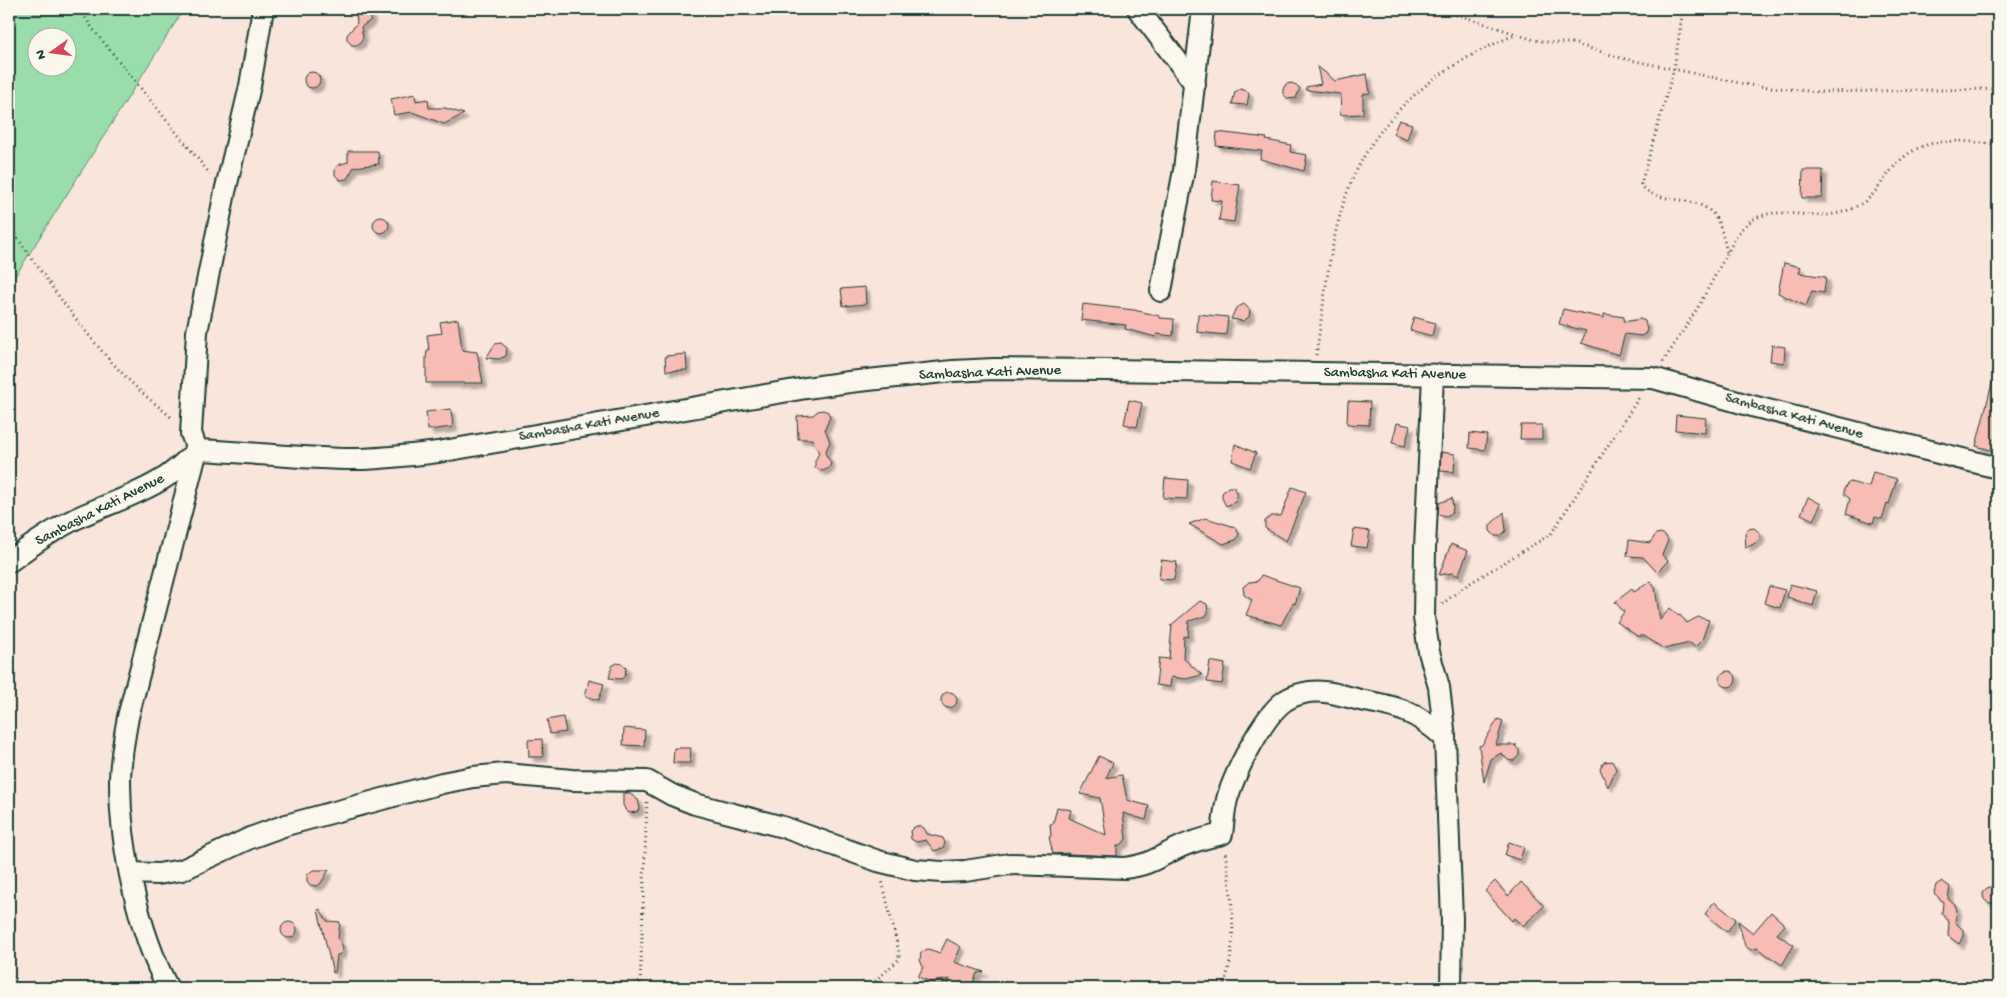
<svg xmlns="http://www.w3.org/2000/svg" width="2007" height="997" viewBox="0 0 2007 997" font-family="'Gochi Hand',sans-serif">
  <defs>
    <filter id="shadow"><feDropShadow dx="4.5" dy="4.5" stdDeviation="1" flood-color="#0004"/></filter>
  </defs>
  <rect width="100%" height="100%" fill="#fae5db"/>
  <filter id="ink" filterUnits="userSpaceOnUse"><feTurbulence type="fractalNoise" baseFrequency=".02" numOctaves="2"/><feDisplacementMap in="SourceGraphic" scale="10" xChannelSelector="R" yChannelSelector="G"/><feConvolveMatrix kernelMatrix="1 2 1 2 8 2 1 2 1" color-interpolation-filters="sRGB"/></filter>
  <g filter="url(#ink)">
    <path fill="#9da" stroke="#5c8d6f" fill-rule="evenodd" d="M9 9H184L9 286ZM38 38H68V68H38Z"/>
    <g fill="#f7bcb3" stroke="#1f3d34" filter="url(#shadow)">
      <polygon points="362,9 370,11 371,20 361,27 363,37 361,42 357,45 352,45 347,40 347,35 357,23 356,14"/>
      <polygon points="1317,66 1335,81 1367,74 1370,93 1363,94 1363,114 1340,115 1341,94 1306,90 1306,87 1321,84"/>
      <circle cx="312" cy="80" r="8"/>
      <polygon points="1292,83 1300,88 1296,98 1288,99 1283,94 1283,89 1286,84"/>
      <polygon points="1240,89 1247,91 1249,94 1247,105 1232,104 1235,92"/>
      <polygon points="415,94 416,101 428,99 429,108 445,108 464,114 444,124 412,112 394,115 391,99"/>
      <polygon points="1399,120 1412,124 1407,140 1393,134"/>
      <polygon points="1217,132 1267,138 1266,140 1291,145 1290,152 1307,155 1304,171 1260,159 1262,151 1216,146"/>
      <polygon points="348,151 378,151 379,164 354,167 347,179 340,180 335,175 335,169 338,165 348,162"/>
      <polygon points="1803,170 1823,170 1822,198 1802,198"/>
      <polygon points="1213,181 1240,185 1234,222 1219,220 1222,201 1211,200"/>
      <circle cx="381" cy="225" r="8"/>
      <polygon points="1784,263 1801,267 1799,273 1826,277 1824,293 1812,291 1806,306 1778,293"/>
      <polygon points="865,287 866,304 843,306 841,289"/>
      <polygon points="1083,304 1134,310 1160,316 1160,318 1174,319 1173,336 1157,334 1156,337 1125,329 1126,325 1081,320"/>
      <polygon points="1244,304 1250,310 1249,317 1243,321 1231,319 1236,308"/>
      <polygon points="1563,309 1604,318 1604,314 1624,317 1624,322 1640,319 1645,321 1647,330 1645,334 1641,336 1625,334 1619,355 1581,343 1586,331 1559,324"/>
      <polygon points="1198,314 1228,317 1226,335 1197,332"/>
      <polygon points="1414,317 1435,323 1432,336 1410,330"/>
      <polygon points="458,319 462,350 477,352 483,383 426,383 426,358 427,351 429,350 427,335 442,333 440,322"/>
      <polygon points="501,343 507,348 506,356 499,359 486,358 495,344"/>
      <polygon points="1772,345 1785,347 1784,363 1770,361"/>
      <polygon points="686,354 687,370 666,371 665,356"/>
      <polygon points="1993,379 1998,380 1998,452 1976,446"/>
      <polygon points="1129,400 1142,403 1137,427 1124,424"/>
      <polygon points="1348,401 1370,402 1369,425 1347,424"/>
      <polygon points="451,409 453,427 428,430 426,412"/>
      <polygon points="823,410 828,412 830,417 825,429 830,442 825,453 831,463 829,468 823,471 815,468 815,461 819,453 812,439 798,439 797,416 813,415 818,411"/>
      <polygon points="1676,415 1706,418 1705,433 1675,430"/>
      <polygon points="1397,423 1410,426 1405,446 1392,443"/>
      <polygon points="1521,425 1542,425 1542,439 1520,439"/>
      <polygon points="1470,433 1487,435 1485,450 1469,448"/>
      <polygon points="1235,444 1256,453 1250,468 1232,461"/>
      <polygon points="1441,452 1455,454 1454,472 1440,471"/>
      <polygon points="1873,472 1897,479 1889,504 1887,503 1882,519 1875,517 1873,523 1846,514 1850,499 1844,494 1844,490 1846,485 1850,482 1869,487"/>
      <polygon points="1165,478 1188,480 1187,499 1163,498"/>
      <polygon points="1228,487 1234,487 1237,492 1237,498 1235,502 1226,506 1222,498 1222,493"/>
      <polygon points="1292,487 1306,492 1286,541 1265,528 1265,521 1271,516 1281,516"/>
      <polygon points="1808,497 1821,504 1813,520 1801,514"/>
      <polygon points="1452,498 1453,508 1452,513 1446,516 1438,514 1439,503"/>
      <polygon points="1504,512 1506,531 1500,536 1495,536 1490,531 1490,525"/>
      <polygon points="1206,518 1235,527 1239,534 1236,540 1223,544 1189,524"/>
      <polygon points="1754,528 1760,533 1760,538 1757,542 1746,548 1745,533 1748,529"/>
      <polygon points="1354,529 1370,531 1367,548 1351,546"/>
      <polygon points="1661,533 1666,536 1668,541 1662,555 1668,561 1657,572 1643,557 1627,556 1629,540 1650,543 1656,534"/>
      <polygon points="1451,544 1468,551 1458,576 1453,573 1439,575"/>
      <polygon points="1161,560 1177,562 1174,580 1159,579"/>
      <polygon points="1261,575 1300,588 1295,604 1293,603 1281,625 1246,615 1252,600 1244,595 1243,587 1249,582 1258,581"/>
      <polygon points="1651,581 1655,588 1660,620 1670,608 1679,616 1680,615 1687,623 1698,617 1709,620 1702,640 1695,647 1690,643 1664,649 1644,636 1637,636 1617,622 1624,612 1615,602 1632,589 1634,592"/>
      <polygon points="1790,584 1817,591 1813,606 1787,597"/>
      <polygon points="1769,586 1785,590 1780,608 1764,603"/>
      <polygon points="1200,601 1207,604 1208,612 1206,616 1189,621 1188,637 1184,636 1183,658 1202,675 1186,679 1171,677 1170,687 1156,685 1159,658 1169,659 1172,625 1170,626"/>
      <polygon points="1210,661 1225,664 1222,684 1207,682"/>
      <polygon points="617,663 622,664 626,668 625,676 621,679 609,678 612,666"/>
      <circle cx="1728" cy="679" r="8"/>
      <polygon points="589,680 604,684 599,700 585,696"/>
      <circle cx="949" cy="700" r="8"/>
      <polygon points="563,717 566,732 550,734 547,720"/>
      <polygon points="1498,719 1503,721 1496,745 1517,745 1515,746 1519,750 1519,755 1516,759 1512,761 1508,760 1501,753 1491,759 1484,782 1479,746 1482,745"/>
      <polygon points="624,728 645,730 644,746 623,745"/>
      <polygon points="542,739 543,757 529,757 528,740"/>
      <polygon points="674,748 691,748 690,763 673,763"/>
      <polygon points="1099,756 1113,763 1106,778 1122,775 1127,800 1149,806 1146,820 1123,813 1126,839 1123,843 1117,846 1117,856 1068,854 1068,853 1053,854 1049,837 1051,836 1050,824 1053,824 1057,807 1071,810 1069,818 1106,835 1100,798 1080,794"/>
      <polygon points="1612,761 1616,769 1608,787 1600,769 1604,762"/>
      <polygon points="623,793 629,793 638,800 640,808 637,812 630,813 626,811 623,805"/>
      <polygon points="919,826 924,828 927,834 943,838 945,843 943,848 934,851 926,840 916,842 911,839 910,831 914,827"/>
      <polygon points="1509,842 1524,847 1520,860 1505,855"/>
      <polygon points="313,870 329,870 321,883 317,886 310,885 307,881 307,875"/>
      <polygon points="1495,881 1508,896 1521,882 1544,906 1523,926 1514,918 1512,921 1485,891"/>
      <polygon points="1942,881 1950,887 1948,899 1955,905 1957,910 1955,922 1963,930 1963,936 1959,944 1948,936 1949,922 1942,913 1943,902 1934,893 1936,885"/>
      <circle cx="1991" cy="895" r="8"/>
      <polygon points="1714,902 1736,919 1727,932 1705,914"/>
      <polygon points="320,909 327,921 340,922 338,938 343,947 341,954 337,955 335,973 333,973 318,910"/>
      <polygon points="1771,912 1785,925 1777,934 1794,945 1782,965 1757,948 1751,950 1745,946 1738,921 1753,933"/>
      <circle cx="289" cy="930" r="8"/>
      <polygon points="947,939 961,947 954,962 984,972 977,973 971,988 946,988 950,979 931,982 918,977 923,967 920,960 921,952 928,949 940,953"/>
    </g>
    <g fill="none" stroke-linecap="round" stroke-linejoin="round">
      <defs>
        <g id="minor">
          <polyline points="1138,9 1195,84"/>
          <polyline points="1161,291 1184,170 1203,9"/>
          <polyline points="1433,376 1425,548 1424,618 1429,652 1439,687 1445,738"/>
          <path d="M9 562C30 546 53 530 77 518 105 505 135 496 161 480 175 472 186 461 197 450 252 452 307 460 362 459 388 458 413 455 438 452L806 388 849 382 953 371 994 369 1106 370 1653 378 1752 406 1998 468"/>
          <path d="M130 873 158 874 182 870 250 838 286 825 442 783 473 777 505 774 572 780 647 781 672 795 695 804 783 827 878 861 915 870 942 872 965 871 1010 864 1124 868C1149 865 1155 859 1176 849 1191 841 1206 838 1222 834 1224 821 1224 808 1228 796 1236 771 1264 714 1286 700 1291 697 1299 694 1304 693 1321 688 1344 696 1360 700 1399 707 1415 711 1445 738L1452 919 1451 988"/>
          <path d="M168 988C138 930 120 847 120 782 120 760 124 739 128 717L197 450 191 433 197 332 225 192 250 86 263 9"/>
        </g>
      </defs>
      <use href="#minor" stroke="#1f3d34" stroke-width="24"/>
      <g stroke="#1f3d34" stroke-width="3" stroke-dasharray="1 4" stroke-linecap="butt">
        <polyline points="80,9 92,28 210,174"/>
        <polyline points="1421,9 1462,16 1534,40 1553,43 1573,43 1621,58 1749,85 1818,92 1998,89"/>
        <path d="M1683 9 1674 69 1641 184C1654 207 1699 191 1716 218 1722 228 1724 241 1727 252"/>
        <path d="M9 226C48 281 86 339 135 386 147 398 161 408 173 419"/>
        <path d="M1316 355C1324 305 1328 253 1343 205 1369 120 1435 67 1515 35"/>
        <path d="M1663 362 1697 309 1737 235C1765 195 1804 224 1843 212 1874 201 1874 191 1893 168 1921 134 1959 140 1998 145"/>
        <polyline points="1442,604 1467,585 1551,534 1640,396"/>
        <polyline points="640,988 647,802"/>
        <polyline points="868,988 899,959 899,952 882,880"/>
        <path d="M1223 988C1239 941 1232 899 1225 851"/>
      </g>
      <use href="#minor" stroke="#fbf7ec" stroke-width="20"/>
    </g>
  </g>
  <g text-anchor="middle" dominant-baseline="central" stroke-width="5" stroke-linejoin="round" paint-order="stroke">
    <g font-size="15" fill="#1f3d34" stroke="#fbf7ec">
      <text transform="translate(990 373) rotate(-2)">Sambasha Kati Avenue</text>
      <text transform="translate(1395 374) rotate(1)">Sambasha Kati Avenue</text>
      <text transform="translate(1794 416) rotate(15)">Sambasha Kati Avenue</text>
      <text transform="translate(589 425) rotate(-10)">Sambasha Kati Avenue</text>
      <text transform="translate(100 510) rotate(-27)">Sambasha Kati Avenue</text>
    </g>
  </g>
  <rect width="2007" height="997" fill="none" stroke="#fbf7ec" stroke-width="30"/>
  <rect x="15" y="15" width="1977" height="967" fill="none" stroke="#1f3d34" stroke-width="2" filter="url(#ink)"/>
  <g transform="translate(52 52) rotate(256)"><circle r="24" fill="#fbf7ec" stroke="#a3ada2"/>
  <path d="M0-4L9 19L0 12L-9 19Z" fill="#d1495b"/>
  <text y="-8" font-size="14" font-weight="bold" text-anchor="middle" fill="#1f3d34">N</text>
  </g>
</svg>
